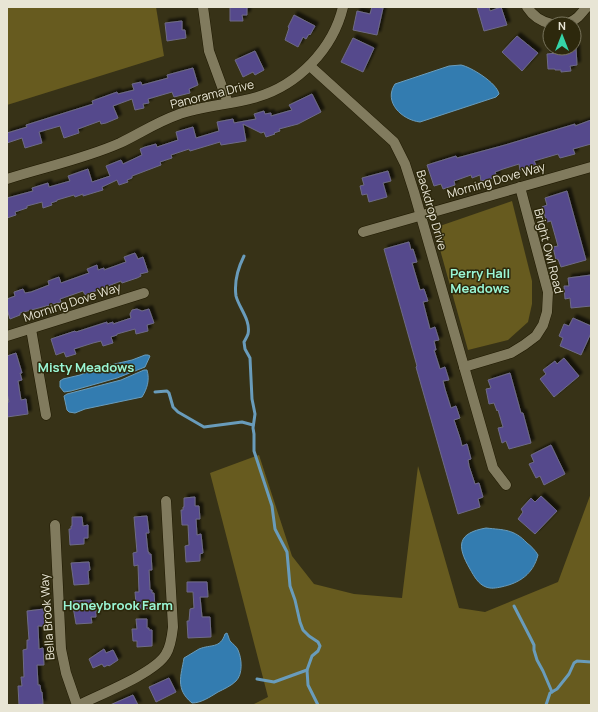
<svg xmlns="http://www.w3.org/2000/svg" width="598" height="712" viewBox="0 0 598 712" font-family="Manrope,sans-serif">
  <defs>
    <filter id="shadow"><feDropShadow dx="3.5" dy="-3.5" stdDeviation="1" flood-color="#0009"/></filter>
  </defs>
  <rect width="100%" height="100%" fill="#373217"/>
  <g fill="#675b1f">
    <polygon points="7,7 156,7 164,56 7,105"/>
    <polygon points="512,201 532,281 532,304 528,322 508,340 468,350 434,228"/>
    <polygon points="259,455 292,556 314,584 354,594 402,598 418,466 459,608 485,612 558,582 591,493 591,705 252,705 268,697 210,473"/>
  </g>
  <g fill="#337cb0" stroke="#699cbb">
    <path d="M461 65C471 67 497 83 499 94L496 97 420 122C402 120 383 102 395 84L449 66Z"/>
    <polygon points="145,355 148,355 150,356 145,367 117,378 71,391 64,392 60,387 60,381 63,379 80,375 97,368 132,360"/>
    <path d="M144 370H147C150 380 147 389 142 397L85 409 75 413 69 412 67 410 64 396 67 394 121 380Z"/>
    <path d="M486 528C504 530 514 529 527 543 531 546 535 550 538 555 533 574 520 583 501 587 496 588 491 589 486 587 478 584 474 576 470 569 456 545 458 533 486 528Z"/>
    <path d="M227 633C228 635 229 639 230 641 233 644 237 647 238 650 242 659 243 674 236 681 231 686 224 689 218 692 210 697 201 703 192 703 175 689 181 676 184 658 189 655 194 652 199 649 211 644 220 649 225 634Z"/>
  </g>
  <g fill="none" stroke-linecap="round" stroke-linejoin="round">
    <g stroke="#699cbb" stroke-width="3">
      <path d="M244 256C238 268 234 282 236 296 239 308 251 320 248 334 247 337 245 340 244 342L245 349 250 358 252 399 255 414 253 428 254 434V451L272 506 275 529 287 552 290 586 295 600 300 622 303 630 309 636 318 642 320 646 318 651 312 656 307 670 308 685 318 705"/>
      <polyline points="155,392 167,391 169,393 173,407 178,412 204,427 242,422 253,425"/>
      <polyline points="514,606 530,637 534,645 534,650 537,660 543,671 552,692"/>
      <polyline points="257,679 274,682 307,670"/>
      <polyline points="546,705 550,693 557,689 569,674 574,663 577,661 591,662"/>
    </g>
  </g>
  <g fill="#55488c" stroke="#6e6b87" filter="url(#shadow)">
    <polygon points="230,7 247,7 247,15 242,15 243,21 230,21"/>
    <polygon points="372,7 383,8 377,35 353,30 357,11 370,14"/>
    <polygon points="477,7 489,7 490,11 501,7 507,25 484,31"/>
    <polygon points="294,15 315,26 310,35 309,34 306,39 303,37 298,47 285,40 289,28 288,27"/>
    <polygon points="182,21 182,30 185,30 186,38 167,41 165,23"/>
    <polygon points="517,36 538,53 522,71 502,52"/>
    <polygon points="353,38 374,48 363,72 341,62"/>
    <polygon points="557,48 576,48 577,65 570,66 571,71 561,72 561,70 555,70 555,69 548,69 547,54 558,53"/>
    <polygon points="255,51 264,70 255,75 253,72 243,77 235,60"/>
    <polygon points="193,68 198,85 189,89 190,93 174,97 172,92 148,99 149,103 143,104 144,108 135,110 132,99 113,106 118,118 106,123 101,124 100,121 78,129 79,133 64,138 60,126 39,132 42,143 25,148 22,138 7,143 7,133 27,127 26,125 93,104 92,101 117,92 118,94 134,90 132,84 141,82 142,85 168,78 167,75"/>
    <polygon points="312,94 321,112 298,124 279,129 280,131 274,133 275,134 266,137 264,132 261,133 243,124 246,141 221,145 220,142 190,151 189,149 171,155 172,158 160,162 161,165 132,176 132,178 127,180 128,182 119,185 117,180 102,187 103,190 83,196 83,194 75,197 74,195 57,200 57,201 51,203 52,205 43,208 42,202 27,206 27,208 15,212 16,215 7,218 7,198 33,191 32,188 48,183 49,187 70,181 68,176 88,169 92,182 110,176 106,166 121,160 123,164 142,155 140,149 145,147 156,144 157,147 178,140 176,132 193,127 196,138 219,131 217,122 233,119 234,123 256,119 254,114 264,111 265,114 271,113 271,116 292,110 289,105"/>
    <polygon points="591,120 591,144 573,149 575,154 560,158 558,154 534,161 536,165 520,170 519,164 503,169 495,172 497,177 481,181 480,175 472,178 471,175 454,181 455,185 443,189 441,184 434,186 427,165 456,156 457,158 505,145 575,124 575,126"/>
    <polygon points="388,171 391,181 383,183 387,197 369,202 367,194 362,195 360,186 364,185 362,178"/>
    <polygon points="567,191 586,260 561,267 558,259 556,260 553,247 558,246 551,221 547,222 542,207 547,205 545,198"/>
    <polygon points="409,242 411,250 413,249 417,262 412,263 420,290 424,289 428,301 423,302 430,329 435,327 439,340 434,341 436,350 434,350 440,369 445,367 449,380 443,381 445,389 451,408 456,406 460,418 454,420 460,438 462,446 467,444 471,459 468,460 469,466 475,484 479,483 483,497 478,499 480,507 458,514 416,367 417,366 384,249"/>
    <polygon points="135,253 138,259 143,257 148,272 140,274 141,276 137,278 122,283 121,281 85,295 83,291 60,299 61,302 20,313 20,315 10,319 7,309 7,299 15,296 14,292 23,289 25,293 31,292 49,285 48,281 59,277 61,283 89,273 87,269 97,265 98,270 104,268 104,270 126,262 124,257"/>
    <polygon points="591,275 591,306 571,308 570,298 565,299 564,286 569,286 568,278"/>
    <polygon points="137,309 142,311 149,309 154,323 147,325 148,331 136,334 135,329 117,334 117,335 111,337 113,343 103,346 101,341 93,343 74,349 76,354 66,357 64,352 56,355 51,339 75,331 76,332 107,322 107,324 113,322 113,324 131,318 130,314 132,310"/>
    <polygon points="573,318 591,326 591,333 581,355 560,346 563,338 559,336 564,324 569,326"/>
    <polygon points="16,353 22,373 20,373 22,380 18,381 21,400 26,399 28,414 7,417 7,402 9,402 7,393 7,356"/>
    <polygon points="564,358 579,376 554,397 540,379 546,374 543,370 555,361 557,364"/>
    <polygon points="510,373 521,413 523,413 531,443 509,449 506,441 502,443 498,428 503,427 498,410 497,411 494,403 489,404 486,389 491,388 488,380"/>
    <polygon points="551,445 565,474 544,485 540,476 536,478 529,464 534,462 531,455"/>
    <polygon points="541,496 557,511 535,534 518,519 523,512 521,509 531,498 535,502"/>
    <polygon points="195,497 195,506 199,506 200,519 196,519 197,535 201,534 203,553 200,554 200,561 186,562 185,546 189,545 188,525 182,525 181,510 183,510 183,507 184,507 184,498"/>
    <polygon points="147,516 149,533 146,533 148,552 149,552 149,554 151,554 152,570 149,570 150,590 152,590 152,593 154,593 155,608 140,609 140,604 136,604 135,592 139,592 138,565 134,566 133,553 137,552 134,517"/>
    <polygon points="72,517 82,517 83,526 88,525 88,538 84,538 84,544 70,545 69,529 71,529 71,526 72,526"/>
    <polygon points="89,562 90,570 88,571 89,584 74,585 71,563"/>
    <polygon points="187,582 207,582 208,597 200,597 202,617 210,617 211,637 188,638 187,621 189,621 190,609 194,608 193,592 187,592"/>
    <polygon points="91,600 92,608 96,608 96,617 91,617 92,623 76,624 72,601"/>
    <polygon points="44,609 45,626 38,626 39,649 43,648 44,665 37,665 38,685 40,685 41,692 42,692 43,704 19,705 18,686 22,686 21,677 24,677 23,650 27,649 27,640 29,640 27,611"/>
    <polygon points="136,619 147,619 147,628 149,628 149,630 152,630 152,646 137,647 137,641 133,641 132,629 137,629"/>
    <polygon points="104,649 106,653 113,650 118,660 109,666 108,665 104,667 102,664 93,668 89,659"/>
    <polygon points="169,678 176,692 156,702 149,687"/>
    <polygon points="133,695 138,705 110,705"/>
  </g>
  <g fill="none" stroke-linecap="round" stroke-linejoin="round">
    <defs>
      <g id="street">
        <polyline points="203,7 209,51 228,103"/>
        <path d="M527 7C538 24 562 31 578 17 581 14 584 10 587 7"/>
        <polyline points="310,66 394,142 405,164 414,192 493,468 506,485"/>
        <path d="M7 179C44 167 84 159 120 143 139 134 157 122 177 115 203 105 231 105 257 97 298 85 333 49 343 7"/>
        <polyline points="363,232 591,167"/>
        <polyline points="31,329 46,415"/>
        <polyline points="7,336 144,293"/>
        <polyline points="464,367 511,353 524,345 536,336 543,325 547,312 548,292 520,187"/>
        <polyline points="55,525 61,649 66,673 77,705"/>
        <path d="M79 705C101 694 155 673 166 654 171 646 172 636 173 627L166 501"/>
      </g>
    </defs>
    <use href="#street" stroke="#1f1901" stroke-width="11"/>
    <use href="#street" stroke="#817b5e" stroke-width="10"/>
  </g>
  <g text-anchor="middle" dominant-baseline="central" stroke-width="3" stroke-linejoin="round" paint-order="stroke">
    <g font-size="12" fill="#e8e5d5" stroke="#2d280c">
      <text transform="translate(212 94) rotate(-14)">Panorama Drive</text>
      <text transform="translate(496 180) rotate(-16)">Morning Dove Way</text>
      <text transform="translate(432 210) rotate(74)">Backdrop Drive</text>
      <text transform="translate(549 251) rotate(76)">Bright Owl Road</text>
      <text transform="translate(72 302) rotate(-18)">Morning Dove Way</text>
      <text transform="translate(47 617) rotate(-94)">Bella Brook Way</text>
    </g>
    <g font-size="13" font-weight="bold" fill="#9af5d4" stroke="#2d280c">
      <text x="480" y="273">Perry Hall<tspan x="480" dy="15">Meadows</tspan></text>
      <text x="86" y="367">Misty Meadows</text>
      <text x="118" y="605">Honeybrook Farm</text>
    </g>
  </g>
  <rect width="598" height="712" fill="none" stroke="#e8e5d5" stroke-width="16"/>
  <g transform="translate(562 36)"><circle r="19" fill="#2d280c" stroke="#78745c"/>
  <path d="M0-3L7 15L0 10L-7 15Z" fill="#35d4a7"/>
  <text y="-6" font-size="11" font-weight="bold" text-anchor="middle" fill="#e8e5d5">N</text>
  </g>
</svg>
